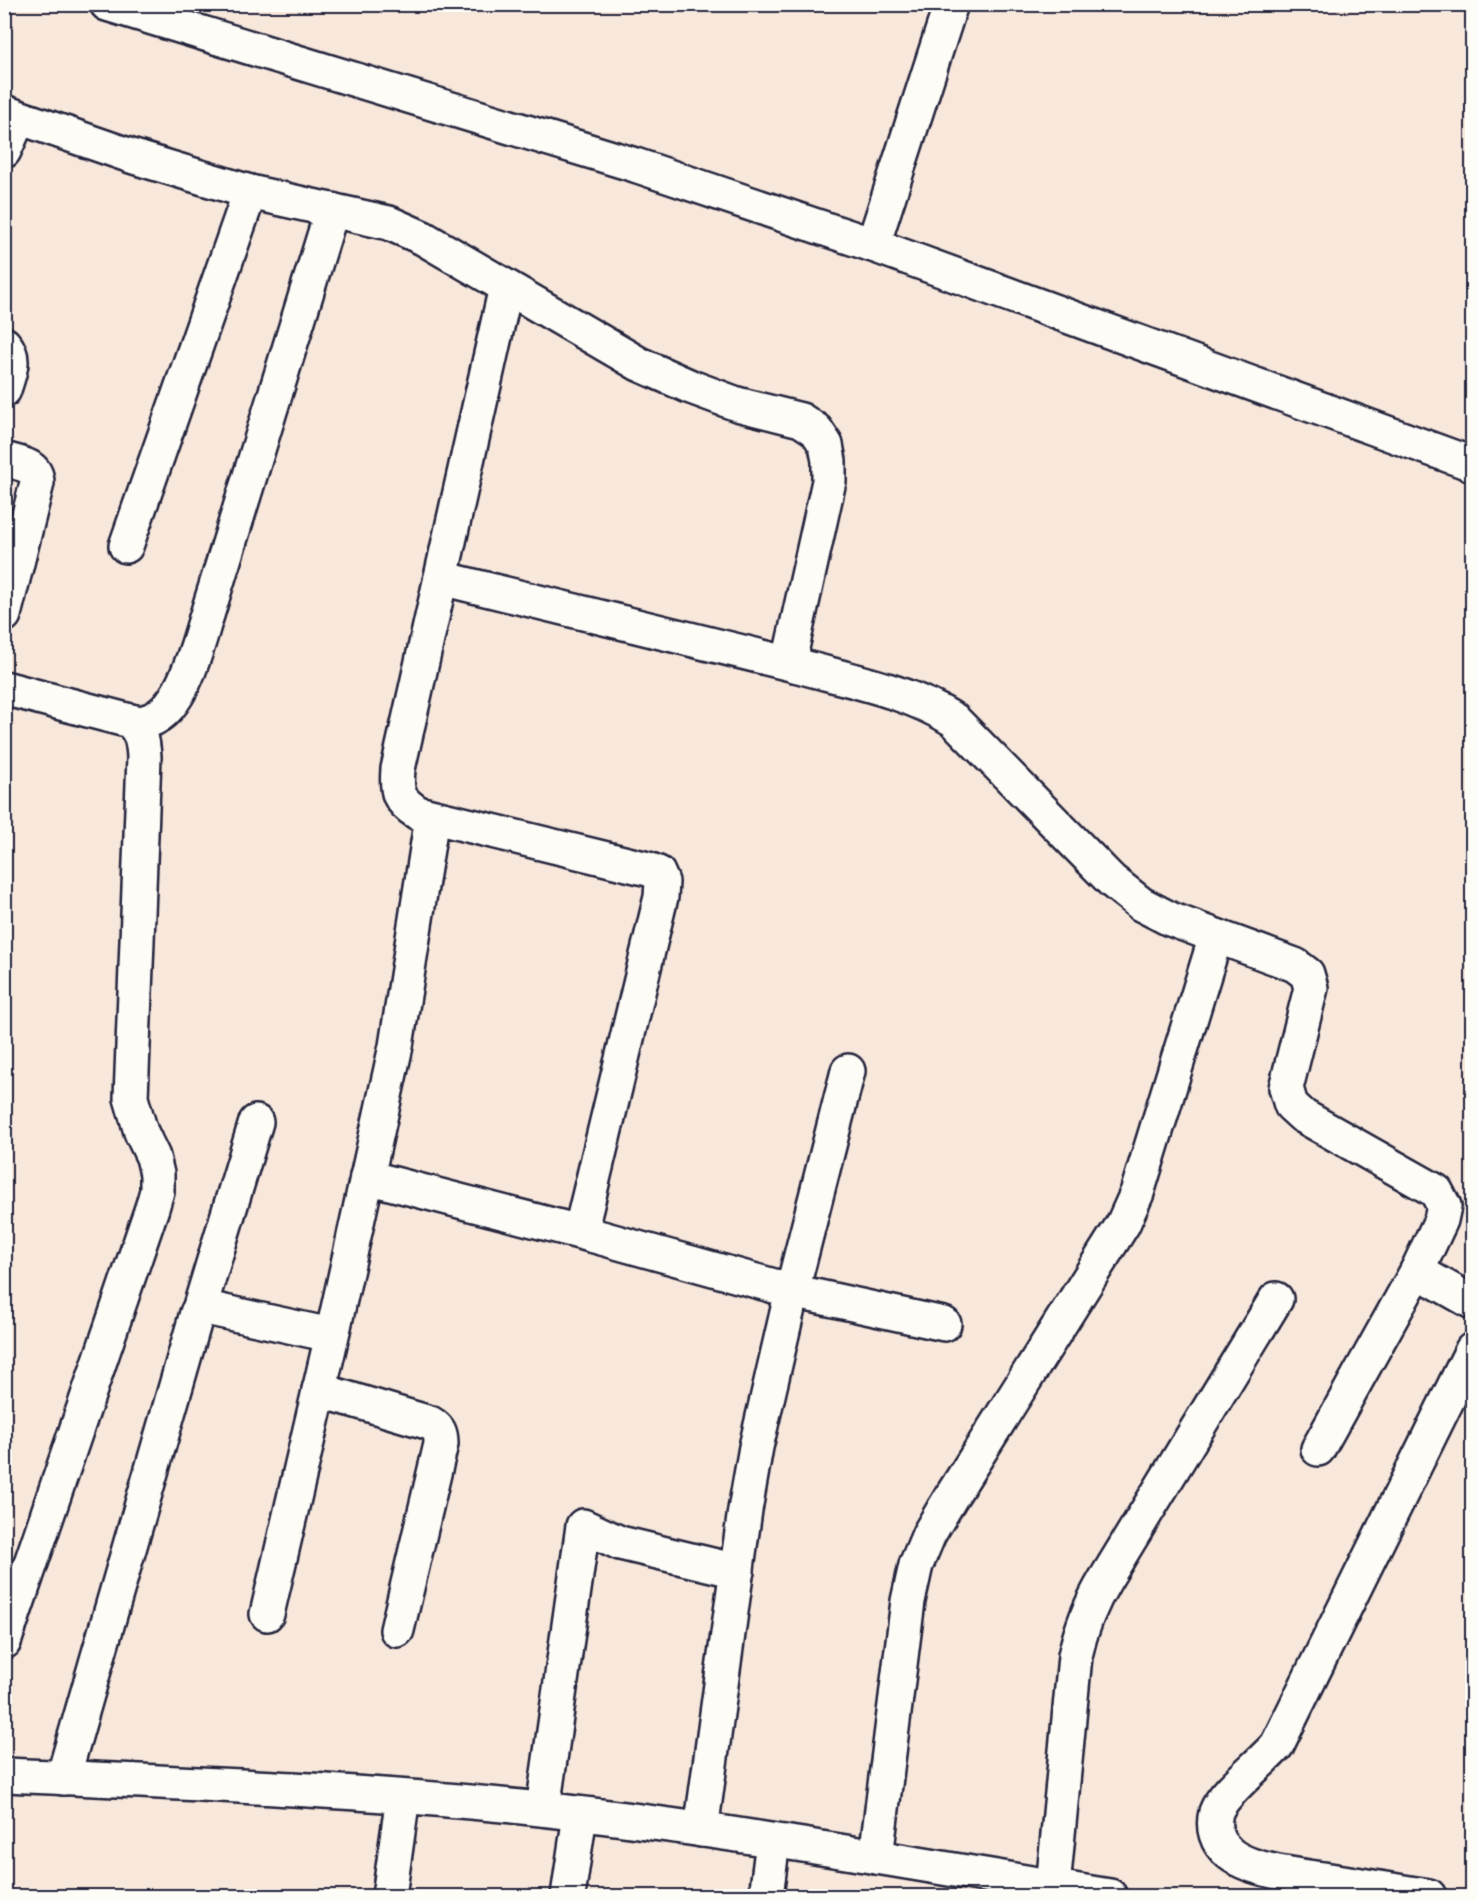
<svg xmlns="http://www.w3.org/2000/svg" width="1477" height="1901" viewBox="0 0 1477 1901" font-family="Mynerve,sans-serif">
  <rect width="100%" height="100%" fill="#f8e8dc"/>
  <filter id="ink" filterUnits="userSpaceOnUse"><feTurbulence type="fractalNoise" baseFrequency=".0167" numOctaves="2"/><feDisplacementMap in="SourceGraphic" scale="12" xChannelSelector="R" yChannelSelector="G"/><feConvolveMatrix kernelMatrix="1 2 1 2 8 2 1 2 1" color-interpolation-filters="sRGB"/></filter>
  <g filter="url(#ink)">
    <g fill="none" stroke-linecap="round" stroke-linejoin="round">
      <defs>
        <g id="minor">
          <polyline points="107,4 635,165 873,245 1472,464"/>
          <path d="M4 112 134 157 250 192 389 223 423 238 639 364 691 387 737 404 801 420 816 430 826 445 829 461V481L792 648 795 665C848 680 907 690 954 720L1112 881 1141 904 1170 919 1295 965 1307 974 1311 988 1286 1088 1291 1105 1303 1116 1436 1191 1444 1206 1441 1220 1417 1271 1472 1302"/>
          <polyline points="4,151 19,118"/>
          <polyline points="873,245 951,4"/>
          <path d="M506 287 398 769C396 793 398 800 418 813L648 869 658 873 662 882 661 897 584 1217 585 1226 591 1235 792 1291 944 1324"/>
          <path d="M4 344C17 358 9 373 4 390"/>
          <path d="M4 459C20 464 37 464 37 483L4 615"/>
          <polyline points="126,546 250,192"/>
          <polyline points="441,578 795,665"/>
          <path d="M4 688 130 721C142 732 143 742 144 757L131 1098 141 1132 153 1157 157 1174V1191L152 1208 4 1642"/>
          <path d="M130 721C135 722 140 723 144 722 182 715 197 646 207 615L332 210"/>
          <polyline points="367,1177 591,1235"/>
          <polyline points="199,1310 256,1122"/>
          <path d="M319 1390 430 1423C439 1428 441 1433 441 1444L397 1630"/>
          <polyline points="1318,1449 1417,1271"/>
          <polyline points="267,1614 333,1331"/>
          <path d="M4 1775C183 1783 362 1790 541 1809 732 1830 921 1865 1110 1896"/>
          <polyline points="63,1778 197,1313 202,1308 206,1308 326,1334 329,1334 334,1327 396,1046 432,817"/>
          <polyline points="543,1809 583,1526 620,1543 737,1571"/>
          <polyline points="701,1830 745,1510 756,1447 792,1291 848,1071"/>
          <polyline points="876,1857 908,1601 916,1565 929,1534 951,1497 1123,1224 1137,1193 1216,936"/>
          <path d="M1053 1887 1075 1656C1081 1628 1090 1605 1105 1580L1276 1299"/>
          <polyline points="389,1896 403,1797"/>
          <polyline points="568,1896 580,1815"/>
          <polyline points="766,1896 773,1841"/>
          <path d="M1429 1896C1396 1891 1363 1885 1330 1880 1303 1876 1249 1871 1229 1853 1216 1842 1212 1828 1216 1812 1223 1792 1262 1763 1277 1745L1472 1350"/>
        </g>
      </defs>
      <use href="#minor" stroke="#22223b" stroke-width="38"/>
      <use href="#minor" stroke="#fdfcf7" stroke-width="33"/>
    </g>
  </g>
  <rect width="1477" height="1901" fill="none" stroke="#fdfcf7" stroke-width="24"/>
  <rect x="12" y="12" width="1453" height="1877" fill="none" stroke="#22223b" stroke-width="2" filter="url(#ink)"/>
</svg>
